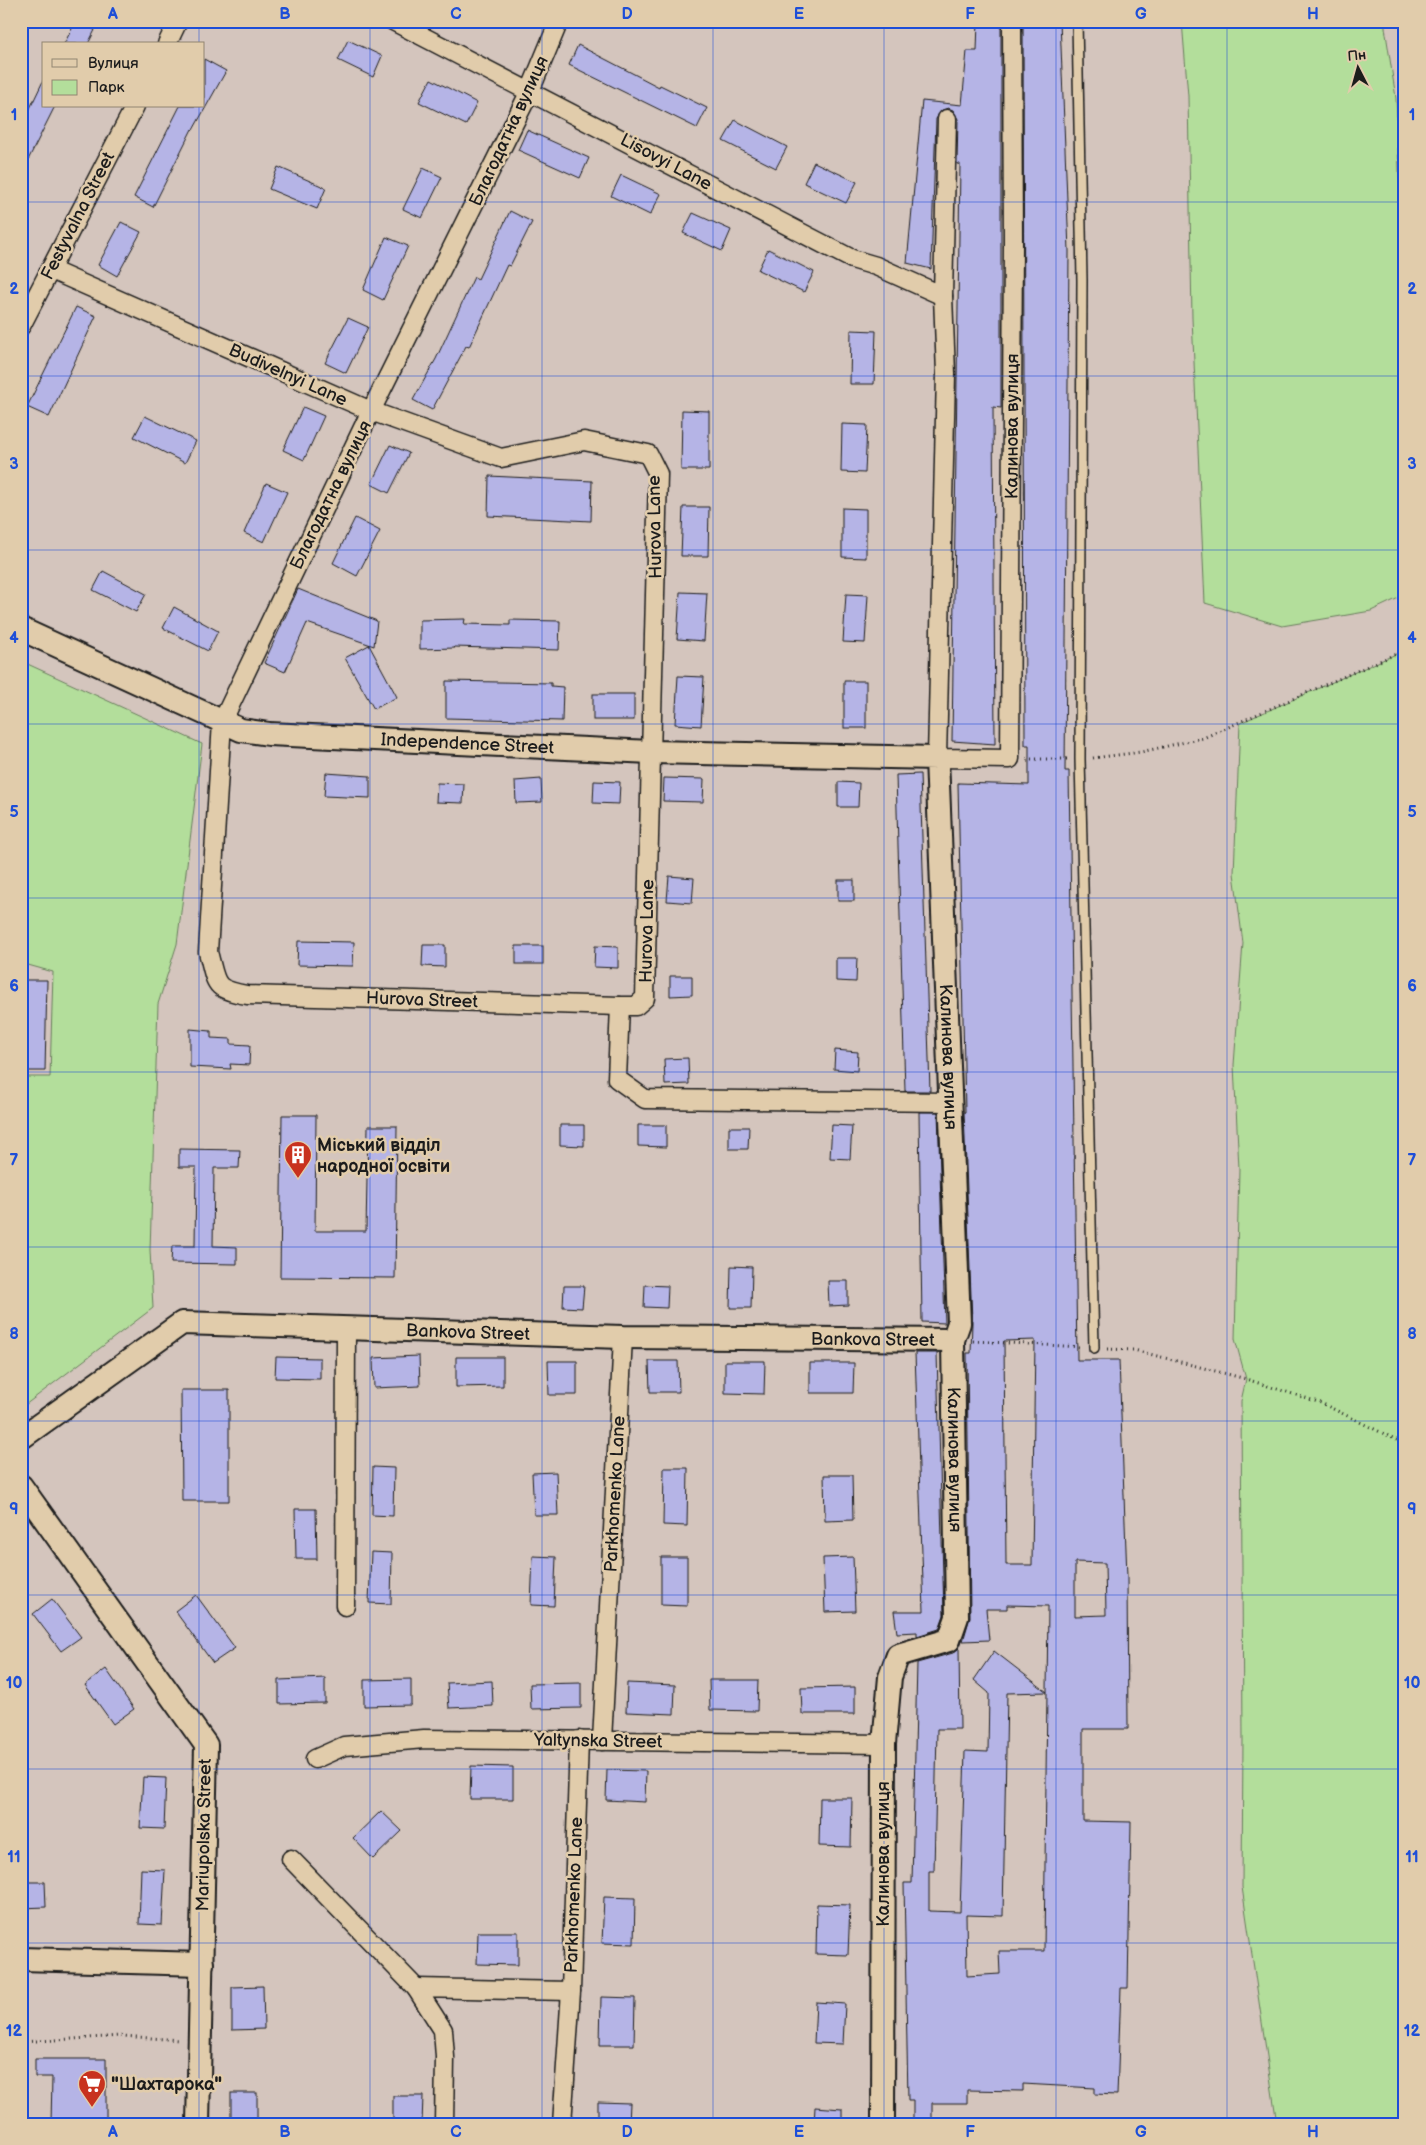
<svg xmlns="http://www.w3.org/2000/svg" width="1426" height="2145" viewBox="0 0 1426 2145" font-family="'Balsamiq Sans',sans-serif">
  <rect width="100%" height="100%" fill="#d4c5bd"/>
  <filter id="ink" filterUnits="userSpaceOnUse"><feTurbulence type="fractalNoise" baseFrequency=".02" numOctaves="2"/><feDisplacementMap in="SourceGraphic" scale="10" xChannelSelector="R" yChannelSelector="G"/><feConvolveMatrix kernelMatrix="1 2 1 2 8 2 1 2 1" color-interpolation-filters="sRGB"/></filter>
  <g filter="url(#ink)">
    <g fill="#b3de9b" stroke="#687d5c">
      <polygon points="1182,21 1384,21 1396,98 1405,319 1405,595 1371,611 1282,626 1205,603 1192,318 1188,96"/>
      <polygon points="1405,650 1405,2025 1403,2124 1277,2124 1242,1887 1243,1739 1241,1401 1246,1379 1235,1339 1239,1169 1234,1065 1243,943 1234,873 1240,723"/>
      <polygon points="21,661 202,744 177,944 158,1004 150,1250 153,1308 21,1408 21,1077 50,1077 53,972 21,963"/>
    </g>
    <g fill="#b5b4e6" stroke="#1c1c1c" fill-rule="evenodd">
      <polygon points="76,21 95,30 88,44 64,44"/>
      <polygon points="978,21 1001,21 1001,408 993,407 995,744 952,741 960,164 957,164 958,119 953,110 948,108 942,110 936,119 931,269 907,263 922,101 962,105 967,51 977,51"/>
      <path d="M1023 21H1060L1069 251 1065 771H1069L1077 1360H1119L1127 1577 1128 1729H1083V1821L1131 1822 1128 1988H1121L1117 2095 1095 2094V2088L1023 2084V2091L967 2090V2103H932V2124H913V2100H908L904 1883H912L917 1663 953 1653 959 1648 960 1729H937L934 1871H929V1911L960 1912 965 1751 988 1752 989 1693 974 1680 994 1651 1047 1692 1048 1606 1007 1605V1609H986L989 1640 963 1641 970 1617 967 1353H971L972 1322 964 1112H965L958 783 1029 785V745H1025ZM1035 1340 1032 1565H1006L1004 1341ZM1075 1562 1105 1563 1106 1615 1075 1616ZM1047 1692 1044 1951H999L1000 1974 967 1976 966 1915 1003 1916 1007 1693Z"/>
      <polygon points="348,40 382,56 373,77 338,60"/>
      <polygon points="578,45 659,87 660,85 707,108 697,128 569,65"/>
      <polygon points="204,59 226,71 193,130 192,129 153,207 134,197 180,106 204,106"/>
      <polygon points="44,79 44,106 55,106 21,174 21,127"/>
      <polygon points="431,79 477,103 466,125 419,102"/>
      <polygon points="735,120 787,147 776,168 723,141"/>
      <polygon points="527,130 589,158 580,178 518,150"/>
      <polygon points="814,162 857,182 846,203 804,183"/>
      <polygon points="278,167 326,188 317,209 269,189"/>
      <polygon points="423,168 442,177 422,218 403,209"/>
      <polygon points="621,175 661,194 650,215 611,196"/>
      <polygon points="510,211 532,222 510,266 507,265 469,347 466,346 432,410 413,400 436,359 474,277 478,279"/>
      <polygon points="693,213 731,230 722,251 683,233"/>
      <polygon points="121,222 141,232 117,276 98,265"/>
      <polygon points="386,237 408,246 383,300 363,290"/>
      <polygon points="768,249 814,272 804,292 758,270"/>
      <polygon points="76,307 96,316 49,417 27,407"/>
      <polygon points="348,318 368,327 346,373 325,363"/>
      <polygon points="851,330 876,331 874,384 850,384"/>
      <polygon points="303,407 324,416 304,460 283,450"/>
      <polygon points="682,410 709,411 709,470 681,470"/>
      <polygon points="145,416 196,441 185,463 134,437"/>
      <polygon points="842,424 867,425 865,473 841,472"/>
      <polygon points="390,445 409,453 389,493 371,484"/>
      <polygon points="489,476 592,481 591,521 488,516"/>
      <polygon points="266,483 287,492 264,542 244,533"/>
      <polygon points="683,507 709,507 708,556 681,556"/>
      <polygon points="842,508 866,509 866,558 842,557"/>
      <polygon points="355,518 380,531 357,576 333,563"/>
      <polygon points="103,571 146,594 136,612 93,590"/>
      <polygon points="298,589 377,621 374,646 307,623 285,672 264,663"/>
      <polygon points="680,592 707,593 704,641 677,639"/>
      <polygon points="846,594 868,595 865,643 843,642"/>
      <polygon points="174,607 218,631 208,651 163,628"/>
      <polygon points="465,619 464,624 510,625 510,620 560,621 559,650 454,647 455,648 420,649 420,620"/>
      <polygon points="369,645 397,697 374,709 345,658"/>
      <polygon points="678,676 704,677 701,726 675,724"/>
      <polygon points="446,681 551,683 551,686 563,687 562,721 446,718"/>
      <rect x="844" y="681" width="22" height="47"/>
      <rect x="593" y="694" width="41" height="26"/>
      <polygon points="326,773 370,776 370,798 324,796"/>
      <polygon points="920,774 930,1091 905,1091 896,775"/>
      <polygon points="664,778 704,779 703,802 663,801"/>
      <polygon points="541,779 542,802 516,803 515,781"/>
      <polygon points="594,781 620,782 619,804 593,803"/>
      <polygon points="838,782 859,783 858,807 838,807"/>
      <polygon points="437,783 464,784 463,803 436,802"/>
      <polygon points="669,876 694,878 692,903 667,901"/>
      <rect x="838" y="880" width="16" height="21"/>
      <polygon points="298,941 354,942 353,966 297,965"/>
      <polygon points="423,945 445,945 445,967 422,966"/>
      <rect x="516" y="946" width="27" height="18"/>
      <polygon points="595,946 618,947 618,968 594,967"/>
      <polygon points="836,958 857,958 856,982 836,981"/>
      <polygon points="670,976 692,976 692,995 670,996"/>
      <polygon points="21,980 47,980 45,1071 21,1071"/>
      <polygon points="190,1029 211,1031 211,1038 231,1039 231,1044 250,1045 249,1065 230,1064 231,1069 190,1067"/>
      <polygon points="835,1050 858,1052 857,1071 834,1069"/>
      <polygon points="688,1058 689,1084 665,1085 664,1059"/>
      <polygon points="919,1112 938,1112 945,1323 922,1322"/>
      <polygon points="282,1115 316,1115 315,1231 366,1231 368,1126 397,1126 395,1278 280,1277"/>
      <polygon points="560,1125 584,1125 584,1146 560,1145"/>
      <polygon points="638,1125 666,1125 666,1147 638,1146"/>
      <polygon points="832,1125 852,1126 850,1159 830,1158"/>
      <polygon points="729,1127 749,1127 748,1149 729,1149"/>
      <polygon points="179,1149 240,1150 239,1168 214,1168 213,1246 237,1247 237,1264 171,1263 172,1246 195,1246 196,1167 179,1167"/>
      <polygon points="731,1266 752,1267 751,1308 730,1308"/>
      <polygon points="828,1281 848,1281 848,1305 829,1306"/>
      <polygon points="645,1285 668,1286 667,1308 644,1307"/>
      <polygon points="564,1286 584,1286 582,1308 563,1307"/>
      <polygon points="915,1353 937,1353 944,1615 939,1629 917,1636 917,1632 897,1633 894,1611 924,1611"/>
      <polygon points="419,1356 420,1386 374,1388 373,1358"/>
      <polygon points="276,1357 320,1358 320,1379 275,1378"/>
      <polygon points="456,1357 503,1357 503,1386 456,1387"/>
      <polygon points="548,1361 577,1361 577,1395 549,1395"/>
      <polygon points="649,1361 678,1361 679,1392 650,1392"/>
      <polygon points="725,1361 765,1361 764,1394 725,1393"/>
      <polygon points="810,1363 854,1363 853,1393 810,1393"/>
      <polygon points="181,1390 229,1390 229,1501 182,1501"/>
      <polygon points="373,1467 394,1468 393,1516 372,1515"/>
      <polygon points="664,1468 688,1468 687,1526 663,1525"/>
      <polygon points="556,1472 558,1515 534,1515 532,1473"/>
      <polygon points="824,1475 852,1475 853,1520 825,1521"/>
      <polygon points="295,1509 316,1509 317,1559 296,1559"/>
      <polygon points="371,1552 392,1553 391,1604 369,1603"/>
      <polygon points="533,1556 556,1557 554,1606 531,1605"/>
      <polygon points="661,1557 687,1557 687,1606 661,1605"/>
      <polygon points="853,1557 855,1611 825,1612 823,1558"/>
      <polygon points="196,1595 235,1648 213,1663 175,1611"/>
      <polygon points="52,1599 81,1637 61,1651 33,1614"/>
      <polygon points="106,1669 134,1709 113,1724 85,1685"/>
      <polygon points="325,1678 325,1703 279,1704 279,1680"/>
      <polygon points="411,1679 411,1705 364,1706 364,1680"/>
      <polygon points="709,1680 758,1680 757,1711 710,1710"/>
      <polygon points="492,1681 493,1706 449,1708 447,1683"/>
      <polygon points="581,1683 581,1708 531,1709 530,1684"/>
      <polygon points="627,1683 675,1685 674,1714 626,1712"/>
      <polygon points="855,1687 855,1714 802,1714 801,1688"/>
      <polygon points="471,1766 513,1767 513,1799 470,1799"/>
      <polygon points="607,1770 646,1771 645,1802 606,1800"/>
      <polygon points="143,1777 166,1778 164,1829 140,1828"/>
      <polygon points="820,1798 852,1798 851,1847 819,1846"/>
      <polygon points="381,1811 402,1831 373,1859 353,1838"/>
      <polygon points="141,1869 165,1870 162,1925 139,1924"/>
      <polygon points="21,1882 45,1882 46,1907 21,1908"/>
      <polygon points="604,1897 635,1898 634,1944 602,1943"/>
      <polygon points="817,1904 850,1905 848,1955 816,1954"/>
      <polygon points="478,1932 518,1932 518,1965 477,1964"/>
      <polygon points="263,1986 264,2029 232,2030 232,1987"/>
      <polygon points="601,1997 635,1998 634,2045 600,2045"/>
      <polygon points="816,2002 845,2004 843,2044 814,2043"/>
      <polygon points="35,2059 106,2059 106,2124 51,2124 52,2077 35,2077"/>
      <rect x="231" y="2093" width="26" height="31"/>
      <polygon points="393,2096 423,2096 422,2124 393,2124"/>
      <polygon points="598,2102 630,2103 629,2124 598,2124"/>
      <polygon points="815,2107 842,2109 842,2124 814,2124"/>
    </g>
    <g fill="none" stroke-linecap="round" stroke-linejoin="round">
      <defs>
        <polyline id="service" points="1077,21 1082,280 1080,759 1094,1348"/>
        <g id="minor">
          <polyline points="393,21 852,259 876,266 943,296"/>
          <path d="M559 21 530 91 371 411 222 722 208 952C217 984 212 989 247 995L620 1006"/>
          <polyline points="167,44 178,21"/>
          <path id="s1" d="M947 119 943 296 946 374 937 758 1010 759 1013 243 1012 21"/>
          <polyline points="51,270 371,411 501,458 584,441 648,454 658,474 645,998 636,1006 620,1006 617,1079 645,1099 951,1102"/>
          <polyline points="21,326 135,106"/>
          <polyline points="345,1606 346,1329"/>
          <polyline points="602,1741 623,1337"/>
          <polyline points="315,1759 344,1746 424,1739 884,1744"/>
          <polyline points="291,1859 416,1988"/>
          <polyline points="444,2124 445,2057 443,2030 416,1988 571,1991 579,1740"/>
          <polyline points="562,2124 571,1991"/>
        </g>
        <g id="tertiary">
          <path id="s2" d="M21 629 241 730 269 734 651 752 937 758 959 1323 953 1340 957 1617 949 1640 898 1655 890 1677 884 1744 883 2124"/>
          <path id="s3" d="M21 1438 182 1323 623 1337 953 1340"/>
          <polyline points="21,1486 206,1745 198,2124"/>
          <polyline points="21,1959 202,1964"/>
        </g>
      </defs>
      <use href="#service" stroke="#1c1c1c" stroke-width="12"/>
      <use href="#minor" stroke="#1c1c1c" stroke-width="21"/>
      <use href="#tertiary" stroke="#1c1c1c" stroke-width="26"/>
      <g stroke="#1c1c1c" stroke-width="3" stroke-dasharray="1 4" stroke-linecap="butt">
        <polyline points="1093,758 1141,752 1203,738 1405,650"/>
        <polyline points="1026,759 1067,759"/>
        <polyline points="973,1341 1081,1347"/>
        <polyline points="1107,1349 1134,1350 1246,1379 1321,1403 1405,1444"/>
        <polyline points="21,2042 122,2036 180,2040"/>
      </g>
      <use href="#service" stroke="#e1ccab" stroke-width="9"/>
      <use href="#minor" stroke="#e1ccab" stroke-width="18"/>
      <use href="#tertiary" stroke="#e1ccab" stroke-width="22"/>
    </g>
  </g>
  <path fill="none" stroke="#1d4ed8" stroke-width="1" stroke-opacity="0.55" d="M199 21V44M370 21V2124M542 21V2124M713 21V2124M884 21V2124M1056 21V2124M1227 21V2124M199 106V2124M21 202H1405M21 376H1405M21 550H1405M21 724H1405M21 898H1405M21 1072H1405M21 1247H1405M21 1421H1405M21 1595H1405M21 1769H1405M21 1943H1405"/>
  <defs>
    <symbol id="building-pin" viewBox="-11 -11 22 30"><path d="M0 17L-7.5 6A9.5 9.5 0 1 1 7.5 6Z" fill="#c8321e" stroke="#e1ccab"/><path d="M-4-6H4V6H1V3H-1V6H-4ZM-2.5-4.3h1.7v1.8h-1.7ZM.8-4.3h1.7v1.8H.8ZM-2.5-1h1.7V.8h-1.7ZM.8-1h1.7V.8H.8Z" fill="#fff"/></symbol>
    <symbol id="supermarket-pin" viewBox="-11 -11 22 30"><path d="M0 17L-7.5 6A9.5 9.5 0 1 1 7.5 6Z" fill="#c8321e" stroke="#e1ccab"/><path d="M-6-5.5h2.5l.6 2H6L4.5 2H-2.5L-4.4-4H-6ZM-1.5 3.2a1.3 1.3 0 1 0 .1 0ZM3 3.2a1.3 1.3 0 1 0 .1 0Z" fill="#fff"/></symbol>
  </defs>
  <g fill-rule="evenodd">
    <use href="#building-pin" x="282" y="1139" width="32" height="43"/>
    <use href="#supermarket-pin" x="76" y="2068" width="32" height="43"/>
  </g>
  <g text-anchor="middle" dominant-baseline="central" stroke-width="5" stroke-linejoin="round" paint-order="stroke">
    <g font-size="18" fill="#1c1c1c" stroke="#e1ccab">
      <text transform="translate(509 131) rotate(-65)">Благодатна вулиця</text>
      <text transform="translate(666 162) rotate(28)">Lisovyi Lane</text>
      <text transform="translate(78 216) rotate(-63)">Festyvalna Street</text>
      <text transform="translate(288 375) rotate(24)">Budivelnyi Lane</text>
      <text stroke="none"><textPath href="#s1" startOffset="1045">Калинова вулиця</textPath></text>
      <text transform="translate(331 495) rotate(-64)">Благодатна вулиця</text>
      <text transform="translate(655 527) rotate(-91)">Hurova Lane</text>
      <text stroke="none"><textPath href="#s2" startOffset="469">Independence Street</textPath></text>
      <text transform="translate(647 931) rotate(-89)">Hurova Lane</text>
      <text transform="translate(422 1000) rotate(2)">Hurova Street</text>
      <text stroke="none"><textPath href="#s2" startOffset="1238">Калинова вулиця</textPath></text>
      <text stroke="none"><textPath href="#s3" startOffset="484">Bankova Street</textPath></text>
      <text stroke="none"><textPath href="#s3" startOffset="889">Bankova Street</textPath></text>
      <text stroke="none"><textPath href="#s2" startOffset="1642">Калинова вулиця</textPath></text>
      <text transform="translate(615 1494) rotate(-87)">Parkhomenko Lane</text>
      <text transform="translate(598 1741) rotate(1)">Yaltynska Street</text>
      <text transform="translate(204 1835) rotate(-89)">Mariupolska Street</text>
      <text transform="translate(883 1854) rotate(-90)">Калинова вулиця</text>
      <text transform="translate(574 1895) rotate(-88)">Parkhomenko Lane</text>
    </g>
    <g font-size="18" font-weight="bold" fill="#1c1c1c" stroke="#e1ccab" text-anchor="start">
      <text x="317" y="1145">Міський відділ<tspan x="317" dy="21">народної освіти</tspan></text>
      <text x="111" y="2084">"Шахтарока"</text>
    </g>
  </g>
  <rect width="1426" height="2145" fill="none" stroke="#e1ccab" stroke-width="55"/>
  <rect x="42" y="42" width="162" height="65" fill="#e1ccab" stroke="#928672"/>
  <rect x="52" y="59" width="25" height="8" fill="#e1ccab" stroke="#928672"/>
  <text x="88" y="68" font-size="15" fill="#1c1c1c">Вулиця</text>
  <rect x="52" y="80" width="25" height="15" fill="#b3de9b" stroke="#928672"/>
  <text x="88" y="92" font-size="15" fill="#1c1c1c">Парк</text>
  <g transform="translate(1358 68) rotate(354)" stroke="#e1ccab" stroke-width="4" paint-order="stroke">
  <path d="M0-4L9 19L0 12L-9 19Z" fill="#1c1c1c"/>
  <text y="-8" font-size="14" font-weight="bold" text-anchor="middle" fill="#1c1c1c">Пн</text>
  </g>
  <rect x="28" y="28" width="1370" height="2090" fill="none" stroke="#1d4ed8" stroke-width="2"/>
  <g font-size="16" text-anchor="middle" font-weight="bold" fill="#1d4ed8">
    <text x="113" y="19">A</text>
    <text x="285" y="19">B</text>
    <text x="456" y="19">C</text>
    <text x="627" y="19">D</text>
    <text x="799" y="19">E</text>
    <text x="970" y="19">F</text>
    <text x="1141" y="19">G</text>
    <text x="1313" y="19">H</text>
    <text x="14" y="120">1</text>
    <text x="1412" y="120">1</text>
    <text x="14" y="294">2</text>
    <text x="1412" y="294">2</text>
    <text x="14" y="469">3</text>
    <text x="1412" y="469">3</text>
    <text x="14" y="643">4</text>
    <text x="1412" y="643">4</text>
    <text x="14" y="817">5</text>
    <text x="1412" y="817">5</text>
    <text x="14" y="991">6</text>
    <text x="1412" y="991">6</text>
    <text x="14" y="1165">7</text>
    <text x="1412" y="1165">7</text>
    <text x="14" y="1339">8</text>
    <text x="1412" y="1339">8</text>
    <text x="14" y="1514">9</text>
    <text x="1412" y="1514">9</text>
    <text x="14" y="1688">10</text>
    <text x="1412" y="1688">10</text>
    <text x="14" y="1862">11</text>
    <text x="1412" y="1862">11</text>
    <text x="14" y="2036">12</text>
    <text x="1412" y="2036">12</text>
    <text x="113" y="2137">A</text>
    <text x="285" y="2137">B</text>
    <text x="456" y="2137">C</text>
    <text x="627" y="2137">D</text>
    <text x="799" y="2137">E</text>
    <text x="970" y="2137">F</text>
    <text x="1141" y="2137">G</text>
    <text x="1313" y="2137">H</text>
  </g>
</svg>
